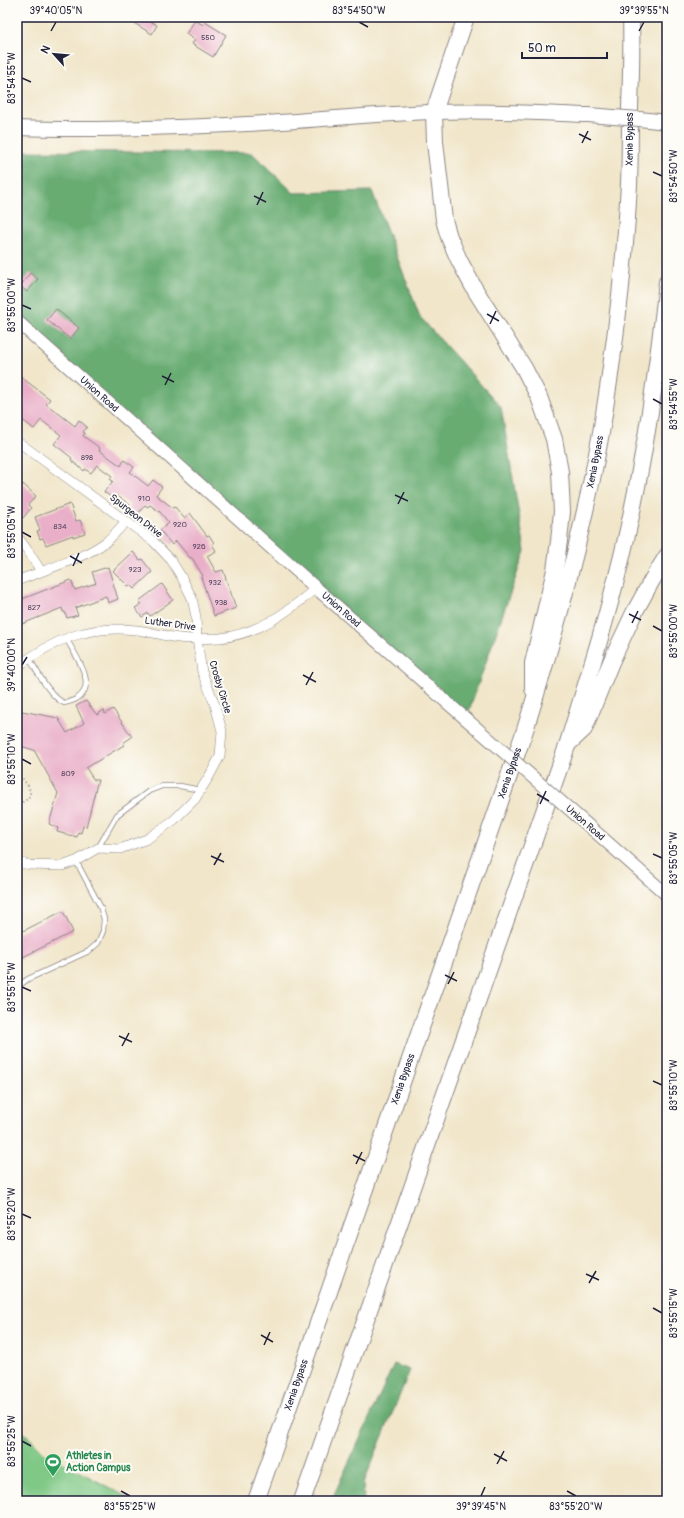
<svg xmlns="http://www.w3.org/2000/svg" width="684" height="1518" viewBox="0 0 684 1518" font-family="Pangolin,sans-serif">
  <rect width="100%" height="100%" fill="#fdfcf7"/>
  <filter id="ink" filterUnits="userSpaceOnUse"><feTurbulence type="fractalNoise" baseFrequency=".025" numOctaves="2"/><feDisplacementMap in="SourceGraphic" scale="8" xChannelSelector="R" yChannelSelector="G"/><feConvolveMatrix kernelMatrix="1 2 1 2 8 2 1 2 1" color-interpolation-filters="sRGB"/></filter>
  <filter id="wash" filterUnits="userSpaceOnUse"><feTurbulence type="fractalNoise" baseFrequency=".012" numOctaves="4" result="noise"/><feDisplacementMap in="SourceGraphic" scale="16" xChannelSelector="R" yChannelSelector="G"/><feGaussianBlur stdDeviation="0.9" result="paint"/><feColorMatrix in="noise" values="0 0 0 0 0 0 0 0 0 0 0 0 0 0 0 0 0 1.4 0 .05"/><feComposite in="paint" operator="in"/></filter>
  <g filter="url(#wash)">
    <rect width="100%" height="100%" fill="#f1e6ca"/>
    <polygon fill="#7fc885" stroke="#507560" points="17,1426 45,1453 134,1501 17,1501"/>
    <g fill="#67ac72" stroke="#446756">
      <polygon points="17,151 252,153 294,193 372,191 420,317 501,407 525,551 466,719 17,322"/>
      <polygon points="394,1364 410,1370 363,1484 364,1501 331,1501"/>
    </g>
    <g id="blocks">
      <g fill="#e9aec8">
        <polygon points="124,17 153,17 150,21 157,25 152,34"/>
        <polygon points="195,20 203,25 205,22 226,35 213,57 192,44 195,40 186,34"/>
        <polygon points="30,273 38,279 27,292 20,286"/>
        <polygon points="56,309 79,328 70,339 47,320"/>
        <polygon points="17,374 50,399 46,404 58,413 75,426 79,420 87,427 83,432 85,433 83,436 100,448 99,450 121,466 124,460 134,467 130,472 148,486 153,480 162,487 156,495 173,508 175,507 184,518 190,513 207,536 209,535 214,543 212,544 216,551 207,556 216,572 223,570 236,608 214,616 201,577 203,576 192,558 190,558 176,541 172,545 160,530 169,523 160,512 150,505 148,507 145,505 137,515 128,508 130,505 116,495 114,499 104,492 113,481 110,479 112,476 97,465 91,473 85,469 84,471 71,460 72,458 54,444 61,435 41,420 34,429 17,416"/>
        <polygon points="17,481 22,486 23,484 36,496 28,505 31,508 23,518 17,513"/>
        <polygon points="70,504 76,521 80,520 85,533 73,537 73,535 46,545 43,538 40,539 37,531 40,530 35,517"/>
        <polygon points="133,552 140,560 142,559 152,572 134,589 130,585 128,586 113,571"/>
        <polygon points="108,567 118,599 108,603 106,596 75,608 78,615 67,618 65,612 63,612 62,608 17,626 17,601 71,580 75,590 96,583 92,572"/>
        <polygon points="162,584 173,600 150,616 148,613 142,617 135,608 142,604 139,601"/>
        <polygon points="86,701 97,715 104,710 105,714 113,709 132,737 123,743 124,745 86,768 94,780 98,780 86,827 83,826 81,833 78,832 77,837 57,832 58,828 49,824 58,793 34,750 17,745 17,710 58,718 67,733 84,723 76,706"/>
        <polygon points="63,911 73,932 17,960 17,934"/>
      </g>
    </g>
  </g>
  <g filter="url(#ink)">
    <use href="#blocks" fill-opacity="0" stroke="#8a8482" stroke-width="1"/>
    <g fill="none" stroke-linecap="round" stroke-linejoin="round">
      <defs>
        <g id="lane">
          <path d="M29 658C37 671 50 697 64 703 68 702 73 701 76 699 100 686 74 654 66 638"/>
          <polyline points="98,848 117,815 149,791 162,786 180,786 200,790"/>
          <polyline points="17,987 28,979 89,951 98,943 103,931 104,919 100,906 76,861"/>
        </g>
        <g id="street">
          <polyline points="17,441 153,541 171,560 182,578 192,598 196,617 197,639 202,672 215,705 222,731 220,756 210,775 195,799 174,820 147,839 120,849 98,848 76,861 62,866 30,865 17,862"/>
          <polyline points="17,536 28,551 41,571"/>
          <path d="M17 581C43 570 86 558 107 541 114 535 120 528 126 521"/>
          <path d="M17 667C54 639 88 625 136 630 148 631 160 635 172 637 187 640 204 639 220 638 258 634 288 612 316 588"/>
        </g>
        <g id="secondary">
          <path id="s1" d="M17 321 316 588 466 719"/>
          <polyline points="591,828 667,895"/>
        </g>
        <g id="primary">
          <polyline points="639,119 667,122"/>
          <path d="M17 128C94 131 170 128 247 124 309 121 371 114 434 112 485 110 536 113 588 115"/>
        </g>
        <g id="highway">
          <polyline points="466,17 434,112 435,142 444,220 449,237 459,260 474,288 524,368 539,397 554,439 560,472 562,512 559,541 555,570 533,663 533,689"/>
          <polyline points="569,743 584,729 611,662 634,613 652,580 667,556"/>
          <path id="s2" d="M256 1501 525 730C556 631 584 530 602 427 615 347 625 265 629 184 630 159 630 133 630 108 631 78 632 47 631 17"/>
          <path d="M302 1501 567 746C589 675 612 603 628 530 646 448 658 366 667 282"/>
        </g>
      </defs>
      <use href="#lane" stroke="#8a8482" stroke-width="6"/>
      <use href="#street" stroke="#8a8482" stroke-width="10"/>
      <use href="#secondary" stroke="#8a8482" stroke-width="14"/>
      <use href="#primary" stroke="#8a8482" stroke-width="16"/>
      <use href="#highway" stroke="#8a8482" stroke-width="18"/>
      <path stroke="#8a8482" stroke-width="2" stroke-dasharray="1 3" stroke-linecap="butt" d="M17 773C22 778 35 790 28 798 26 801 20 803 17 805"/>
      <use href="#lane" stroke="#fff" stroke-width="4.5"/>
      <use href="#street" stroke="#fff" stroke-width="9"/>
      <use href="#secondary" stroke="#fff" stroke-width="12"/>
      <use href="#primary" stroke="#fff" stroke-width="14"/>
      <use href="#highway" stroke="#fff" stroke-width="16"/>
      <defs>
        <polyline id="secondary-bridge" points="466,719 591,828"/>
        <polyline id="primary-bridge" points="588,115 639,119"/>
      </defs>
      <use href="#secondary-bridge" stroke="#8a8482" stroke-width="14" stroke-linecap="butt"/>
      <use href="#primary-bridge" stroke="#8a8482" stroke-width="16" stroke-linecap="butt"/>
      <use href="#secondary-bridge" stroke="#fff" stroke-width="12"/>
      <use href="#primary-bridge" stroke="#fff" stroke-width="14"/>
    </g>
  </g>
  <path fill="none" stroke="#22223b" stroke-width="1.5" d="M359 22 368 27M51 31 56 22M639 31 644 22M22 78 31 82M579 134 591 140M582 143 588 131M653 172 662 176M254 196 266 202M257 205 263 192M22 305 31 309M487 314 499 321M490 324 496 311M162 376 174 382M165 385 171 373M653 399 662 404M395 495 408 501M398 504 404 492M22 532 31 537M70 556 82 563M73 566 79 553M629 614 641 620M632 623 638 611M653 626 662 631M22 665 27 657M303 675 316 682M306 685 313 672M22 759 31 764M537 794 549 801M540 804 546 791M653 854 662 858M211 856 224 862M214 865 221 853M445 975 457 981M448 984 454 972M22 987 31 991M119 1036 132 1042M122 1046 129 1033M653 1081 662 1085M353 1155 365 1161M356 1164 362 1152M22 1214 31 1218M586 1274 599 1280M589 1283 596 1271M653 1308 662 1313M261 1335 273 1342M264 1345 270 1332M22 1441 31 1446M494 1454 507 1461M497 1464 504 1451M121 1491 130 1496M567 1491 576 1496M481 1496 485 1487"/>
  <defs>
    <symbol id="stadium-pin" viewBox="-11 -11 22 30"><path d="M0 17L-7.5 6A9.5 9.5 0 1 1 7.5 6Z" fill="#2e9e5b" stroke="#fdfcf7"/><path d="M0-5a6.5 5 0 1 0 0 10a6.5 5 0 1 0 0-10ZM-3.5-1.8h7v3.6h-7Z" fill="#fff"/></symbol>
  </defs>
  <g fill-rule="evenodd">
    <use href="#stadium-pin" x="43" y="1452" width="20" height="27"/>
  </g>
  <g text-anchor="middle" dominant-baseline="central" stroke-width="4" stroke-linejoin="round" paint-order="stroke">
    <g font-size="8" fill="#54455e">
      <text x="208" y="37">550</text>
      <text x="87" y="457">898</text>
      <text x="144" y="498">910</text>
      <text x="180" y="524">920</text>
      <text x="60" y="526">834</text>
      <text x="199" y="546">926</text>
      <text x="135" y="569">923</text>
      <text x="215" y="582">932</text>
      <text x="221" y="602">938</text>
      <text x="34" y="607">827</text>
      <text x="68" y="773">809</text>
    </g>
    <g font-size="10" fill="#22223b" stroke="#fdfcf7">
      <text stroke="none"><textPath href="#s2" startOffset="1419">Xenia Bypass</textPath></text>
      <text stroke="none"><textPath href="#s1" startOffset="110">Union Road</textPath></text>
      <text stroke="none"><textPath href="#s2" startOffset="1094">Xenia Bypass</textPath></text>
      <text transform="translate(136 516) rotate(38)">Spurgeon Drive</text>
      <text stroke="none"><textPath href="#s1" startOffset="434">Union Road</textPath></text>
      <text transform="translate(170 624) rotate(8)">Luther Drive</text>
      <text transform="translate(220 687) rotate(73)">Crosby Circle</text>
      <text stroke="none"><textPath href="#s2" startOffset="771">Xenia Bypass</textPath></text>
      <text transform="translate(585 823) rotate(41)">Union Road</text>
      <text stroke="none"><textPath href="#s2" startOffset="447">Xenia Bypass</textPath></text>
      <text stroke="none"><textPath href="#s2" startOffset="123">Xenia Bypass</textPath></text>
    </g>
    <g font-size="10" font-weight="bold" fill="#27864d" stroke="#fdfcf7" text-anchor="start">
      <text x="66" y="1456">Athletes in<tspan x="66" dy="12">Action Campus</tspan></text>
    </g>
  </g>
  <rect width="684" height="1518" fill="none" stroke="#fdfcf7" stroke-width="44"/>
  <g transform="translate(54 54) rotate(297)" stroke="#fdfcf7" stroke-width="3" paint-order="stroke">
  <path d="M0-3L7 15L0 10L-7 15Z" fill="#22223b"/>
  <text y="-6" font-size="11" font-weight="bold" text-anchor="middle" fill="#22223b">N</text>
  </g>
  <path d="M522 52v6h85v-6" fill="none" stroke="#22223b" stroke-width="2"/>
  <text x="528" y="52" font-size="12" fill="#22223b" stroke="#fdfcf7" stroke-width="3" paint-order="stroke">50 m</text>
  <rect x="22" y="22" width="640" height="1474" fill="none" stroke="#22223b" stroke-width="1.5"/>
  <g font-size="10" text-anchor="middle" fill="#22223b">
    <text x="56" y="14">39°40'05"N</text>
    <text x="359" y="14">83°54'50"W</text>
    <text x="644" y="14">39°39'55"N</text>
    <text transform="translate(11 78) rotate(-90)" y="4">83°54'55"W</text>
    <text transform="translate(673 176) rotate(-90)" y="4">83°54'50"W</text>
    <text transform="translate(11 305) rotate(-90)" y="4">83°55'00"W</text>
    <text transform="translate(673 404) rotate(-90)" y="4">83°54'55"W</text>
    <text transform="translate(11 532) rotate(-90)" y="4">83°55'05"W</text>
    <text transform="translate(673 631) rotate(-90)" y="4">83°55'00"W</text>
    <text transform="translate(11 665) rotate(-90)" y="4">39°40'00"N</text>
    <text transform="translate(11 759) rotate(-90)" y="4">83°55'10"W</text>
    <text transform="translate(673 858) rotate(-90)" y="4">83°55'05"W</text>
    <text transform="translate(11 987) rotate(-90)" y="4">83°55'15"W</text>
    <text transform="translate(673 1085) rotate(-90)" y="4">83°55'10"W</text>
    <text transform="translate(11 1214) rotate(-90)" y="4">83°55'20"W</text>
    <text transform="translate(673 1313) rotate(-90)" y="4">83°55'15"W</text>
    <text transform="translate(11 1441) rotate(-90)" y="4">83°55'25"W</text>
    <text x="130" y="1510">83°55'25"W</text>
    <text x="481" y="1510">39°39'45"N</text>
    <text x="576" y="1510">83°55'20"W</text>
  </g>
</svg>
